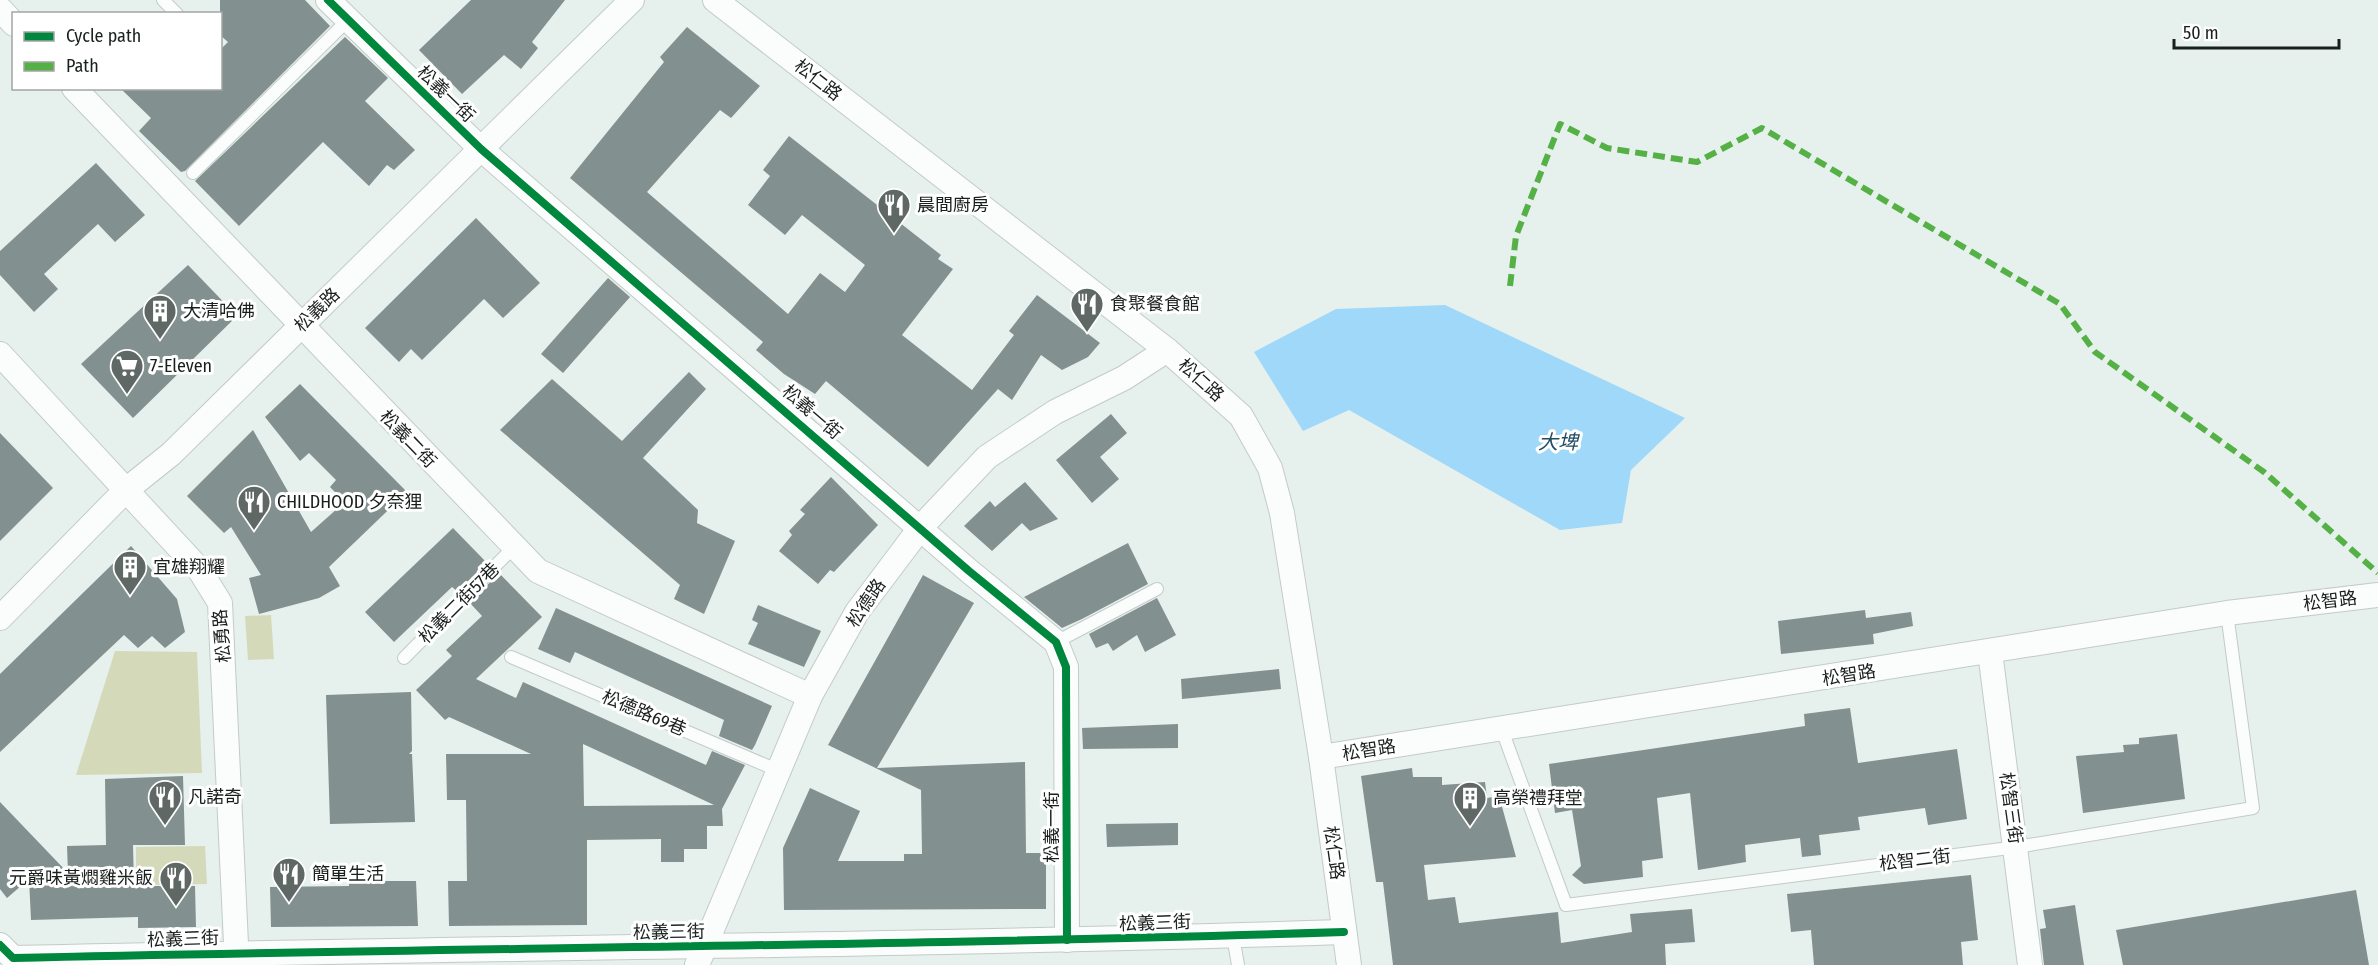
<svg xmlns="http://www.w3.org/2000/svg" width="2378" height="965" viewBox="0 0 2378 965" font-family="'Fira Sans Condensed','Noto Sans TC',sans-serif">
  <rect width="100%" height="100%" fill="#e6f0ed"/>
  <g fill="#d4dab9">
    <polygon points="271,615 274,659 248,660 245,616"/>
    <polygon points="115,651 197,652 202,773 76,775"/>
    <polygon points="205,846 207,884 136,885 136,847"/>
  </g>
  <polygon fill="#9fd8f8" points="1445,305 1685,418 1631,470 1622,523 1560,530 1349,410 1303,431 1254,352 1336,309"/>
  <g fill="#839090" fill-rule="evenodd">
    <polygon points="220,0 305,0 330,26 185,171 181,172 139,131 151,118 120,88 220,88 220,50 228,42 220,35"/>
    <polygon points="471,0 565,0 532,42 538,48 521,69 504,55 462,94 419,50"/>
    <polygon points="687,27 760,86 731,118 720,110 647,192 788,314 820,273 845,292 865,265 802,215 785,235 748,205 770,176 763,170 789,136 941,255 938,259 953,269 902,335 972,390 1014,335 1009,331 1037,295 1100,343 1088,357 1062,370 1041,355 1012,400 998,389 928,467 826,381 815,394 784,374 756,350 763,342 570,178 664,62 660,57"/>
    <polygon points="345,37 388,78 365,101 415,150 394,170 387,165 369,186 323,142 239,226 195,181"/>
    <polygon points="96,163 145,215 115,242 98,224 44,274 58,289 34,312 0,275 0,251"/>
    <polygon points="476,218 540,283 503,318 484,299 422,360 411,349 399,362 365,328"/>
    <polygon points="188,265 237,316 133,418 81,364"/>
    <polygon points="608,278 630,297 563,373 541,354"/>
    <polygon points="689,372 706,389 643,458 698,510 697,523 735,541 704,614 674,599 680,585 500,430 552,379 622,441"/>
    <polygon points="300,384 407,492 329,567 340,586 319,598 259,614 249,578 261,575 231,527 224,533 187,496 253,430 311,532 338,508 333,502 339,496 330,487 336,480 309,453 300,461 265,417"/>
    <polygon points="1111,414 1127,433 1100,457 1119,479 1092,503 1056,460"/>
    <polygon points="0,433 53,488 0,541"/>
    <polygon points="831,477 878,525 834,572 830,570 818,584 779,551 792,535 789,531 805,514 800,510"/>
    <polygon points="1025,482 1058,519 1030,531 1022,523 992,551 964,526 990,501 995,507"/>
    <polygon points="453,528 487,563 458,592 452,587 394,642 365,612"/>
    <polygon points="1128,543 1148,584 1082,619 1062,628 1024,597"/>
    <polygon points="131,546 177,599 185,632 165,648 152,636 138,648 124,635 0,752 0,674"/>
    <path d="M499 573 542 617 476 679 516 698 523 682 706 765 712 751 745 765 722 809 723 826H707V849H684V862H661V839L587 840V925L449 926 448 881H467L466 800H447L446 754H531L449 717 445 720 416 690 452 656 446 650 482 616 470 603ZM583 744 633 767 714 805 584 806Z"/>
    <polygon points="923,575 974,603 877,768 1025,762 1026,853 1046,853 1046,909 784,910 783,848 810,788 860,811 838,861 904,861 904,854 922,854 921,790 828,745"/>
    <polygon points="1157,598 1176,635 1145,652 1137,635 1113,651 1108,643 1096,648 1089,634"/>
    <polygon points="758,605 821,631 804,667 748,644 758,623 752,620"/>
    <polygon points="556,608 772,706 755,745 752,750 719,736 724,720 575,652 570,663 538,649"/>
    <polygon points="1865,610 1866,618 1911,612 1913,626 1873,634 1874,644 1781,654 1778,621"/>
    <polygon points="1279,669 1281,689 1182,699 1181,679"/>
    <polygon points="411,692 412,751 409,754 412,754 415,822 330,824 326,695"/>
    <polygon points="1850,708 1858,763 1957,749 1967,819 1928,825 1925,808 1858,817 1860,830 1819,835 1821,855 1802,857 1800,838 1745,845 1746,862 1698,870 1690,793 1657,798 1663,858 1642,861 1643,877 1584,884 1572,875 1581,866 1572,810 1555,813 1549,764 1805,726 1804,714"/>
    <polygon points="1178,724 1178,748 1083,749 1082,728"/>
    <polygon points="2177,734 2185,799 2083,813 2076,756 2124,752 2123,745 2139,744 2139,738"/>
    <polygon points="1412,768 1413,777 1442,777 1442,785 1485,782 1487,798 1499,796 1516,857 1424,865 1428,900 1455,897 1459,923 1558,912 1561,943 1632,932 1630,914 1692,909 1695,942 1665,944 1666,965 1393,965 1383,882 1376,882 1361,776"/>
    <polygon points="183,776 185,845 133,845 134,886 195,886 196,927 138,928 138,917 31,920 29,879 7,898 0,889 0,802 68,873 67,846 106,845 105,779"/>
    <polygon points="1178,823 1178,845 1107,847 1106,824"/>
    <polygon points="1971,875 1978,940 1961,942 1963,965 1814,965 1811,930 1791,932 1787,894"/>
    <polygon points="349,881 416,881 418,926 271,927 270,887 349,886"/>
    <polygon points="2356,890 2369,965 2123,965 2116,930"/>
    <polygon points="2075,905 2084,965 2044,965 2040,929 2046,928 2043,910"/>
  </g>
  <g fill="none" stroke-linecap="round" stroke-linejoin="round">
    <defs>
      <g id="lane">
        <polyline points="163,0 177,14"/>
        <polyline points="193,173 348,20"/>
        <polyline points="1056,642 1157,589"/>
        <polyline points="511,657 777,770"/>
        <polyline points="404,658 513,548"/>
        <polyline points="1502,730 1566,905 2017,847 2253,808 2227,613"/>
        <polyline points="1233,936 1238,965"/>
      </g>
      <g id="street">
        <polyline points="328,0 481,149 969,571 1056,642 1066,667 1067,940"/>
        <polyline points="715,0 1167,350 1241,416 1270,468 1282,513 1321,757 1349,965"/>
        <polyline points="0,9 14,24"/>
        <polyline points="74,88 538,571 810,696"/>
        <polyline points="0,354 199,569 220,603 237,965"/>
        <polyline points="0,618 126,490 171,454 632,0"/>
        <polyline points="1990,652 2030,965"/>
        <polyline points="1321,757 2227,613 2378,595"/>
        <path d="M0 945 13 958C457 948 901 946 1344 932"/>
        <polyline points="697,965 810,696 857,612 921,527 987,457 1055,412 1124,378 1167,350"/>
      </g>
    </defs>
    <use href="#lane" stroke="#c3cbc8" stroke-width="14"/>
    <use href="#street" stroke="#c3cbc8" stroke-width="26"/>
    <use href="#lane" stroke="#fbfdfc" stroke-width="12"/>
    <use href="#street" stroke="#fbfdfc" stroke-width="24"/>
    <polyline stroke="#55b145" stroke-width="6" stroke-dasharray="12 6" stroke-linecap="butt" points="1510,286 1516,236 1560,124 1607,148 1697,162 1762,128 2060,304 2095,352 2264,472 2378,573"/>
    <defs>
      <g id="cycleway">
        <polyline points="328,0 481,149 969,571 1056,642 1066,667 1067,940"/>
        <path d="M0 945 13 958C457 948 901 946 1344 932"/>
      </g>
    </defs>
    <use href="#cycleway" stroke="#fff" stroke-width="11"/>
    <use href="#cycleway" stroke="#00873e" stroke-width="8"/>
  </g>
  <defs>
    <symbol id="restaurant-pin" viewBox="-11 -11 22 30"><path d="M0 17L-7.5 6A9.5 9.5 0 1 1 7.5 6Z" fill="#606865" stroke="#fff"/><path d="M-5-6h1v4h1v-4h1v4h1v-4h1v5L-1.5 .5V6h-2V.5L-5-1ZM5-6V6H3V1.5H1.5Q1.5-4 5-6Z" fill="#fff"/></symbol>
    <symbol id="building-pin" viewBox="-11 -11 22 30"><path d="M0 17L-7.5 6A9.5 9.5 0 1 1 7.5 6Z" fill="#606865" stroke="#fff"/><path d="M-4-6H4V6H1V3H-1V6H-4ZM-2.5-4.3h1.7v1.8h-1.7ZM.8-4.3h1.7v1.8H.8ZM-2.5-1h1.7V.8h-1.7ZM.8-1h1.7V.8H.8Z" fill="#fff"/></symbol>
    <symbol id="supermarket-pin" viewBox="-11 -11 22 30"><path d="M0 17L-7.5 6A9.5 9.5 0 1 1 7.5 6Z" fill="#606865" stroke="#fff"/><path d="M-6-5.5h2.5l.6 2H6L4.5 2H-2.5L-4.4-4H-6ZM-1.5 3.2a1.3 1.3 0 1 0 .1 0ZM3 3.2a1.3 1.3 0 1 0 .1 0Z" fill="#fff"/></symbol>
  </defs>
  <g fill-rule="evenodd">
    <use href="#restaurant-pin" x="875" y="186" width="38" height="52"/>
    <use href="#restaurant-pin" x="1068" y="285" width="38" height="52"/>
    <use href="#building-pin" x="141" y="292" width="38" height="52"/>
    <use href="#supermarket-pin" x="108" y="347" width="38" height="52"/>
    <use href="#restaurant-pin" x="235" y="483" width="38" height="52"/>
    <use href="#building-pin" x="111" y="548" width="38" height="52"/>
    <use href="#restaurant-pin" x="146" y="778" width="38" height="52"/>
    <use href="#building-pin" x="1451" y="779" width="38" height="52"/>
    <use href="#restaurant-pin" x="270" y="855" width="38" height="52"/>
    <use href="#restaurant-pin" x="157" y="859" width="38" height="52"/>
  </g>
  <g text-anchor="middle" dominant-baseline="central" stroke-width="6" stroke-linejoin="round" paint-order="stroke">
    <g font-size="18" fill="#181f1c" stroke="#fff">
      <text transform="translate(818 80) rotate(38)">松仁路</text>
      <text transform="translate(446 94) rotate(44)">松義一街</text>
      <text transform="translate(317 310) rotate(-44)">松義路</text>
      <text transform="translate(1201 380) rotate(42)">松仁路</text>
      <text transform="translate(812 412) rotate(41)">松義一街</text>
      <text transform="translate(408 439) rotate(46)">松義二街</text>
      <text transform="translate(2330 601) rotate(-7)">松智路</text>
      <text transform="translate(459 603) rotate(-45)">松義二街57巷</text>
      <text transform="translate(866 603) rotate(-56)">松德路</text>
      <text transform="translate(222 636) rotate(-95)">松勇路</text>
      <text transform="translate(1849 675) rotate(-9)">松智路</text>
      <text transform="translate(644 713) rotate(23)">松德路69巷</text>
      <text transform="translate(1369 750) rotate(-9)">松智路</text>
      <text transform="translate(2011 808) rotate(82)">松智三街</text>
      <text transform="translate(1052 827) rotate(-90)">松義一街</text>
      <text transform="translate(1334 853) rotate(82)">松仁路</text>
      <text transform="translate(1915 860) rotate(-7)">松智二街</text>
      <text transform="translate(1155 923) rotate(-2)">松義三街</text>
      <text transform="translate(669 932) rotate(-1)">松義三街</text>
      <text transform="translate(183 939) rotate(-2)">松義三街</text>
    </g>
    <g font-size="18" fill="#181f1c" stroke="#fff" text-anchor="start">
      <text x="917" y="205">晨間廚房</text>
      <text x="1110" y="304">食聚餐食館</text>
      <text x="183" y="311">大清哈佛</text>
      <text x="150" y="366">7-Eleven</text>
      <text x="277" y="502">CHILDHOOD 夕奈狸</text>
      <text x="153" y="567">宜雄翔耀</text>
      <text x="188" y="797">凡諾奇</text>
      <text x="1493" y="798">高榮禮拜堂</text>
      <text x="312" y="874">簡單生活</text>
      <text x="153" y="878" text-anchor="end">元爵味黃燜雞米飯</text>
    </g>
    <g font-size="20" font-style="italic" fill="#224b64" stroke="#fff">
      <text x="1558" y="442">大埤</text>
    </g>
  </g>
  <rect x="12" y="12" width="210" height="78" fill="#ffffff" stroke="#a3a5a4" stroke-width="1.5"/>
  <rect x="24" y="32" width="30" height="9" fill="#00873e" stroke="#a3a5a4" stroke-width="1.5"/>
  <text x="66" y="42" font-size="18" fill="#181f1c">Cycle path</text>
  <rect x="24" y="62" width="30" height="9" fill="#55b145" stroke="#a3a5a4" stroke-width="1.5"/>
  <text x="66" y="72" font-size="18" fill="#181f1c">Path</text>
  <path d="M2174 39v9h165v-9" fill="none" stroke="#181f1c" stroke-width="3"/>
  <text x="2183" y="39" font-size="18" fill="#181f1c" stroke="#ffffff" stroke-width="4.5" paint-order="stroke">50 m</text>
</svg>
